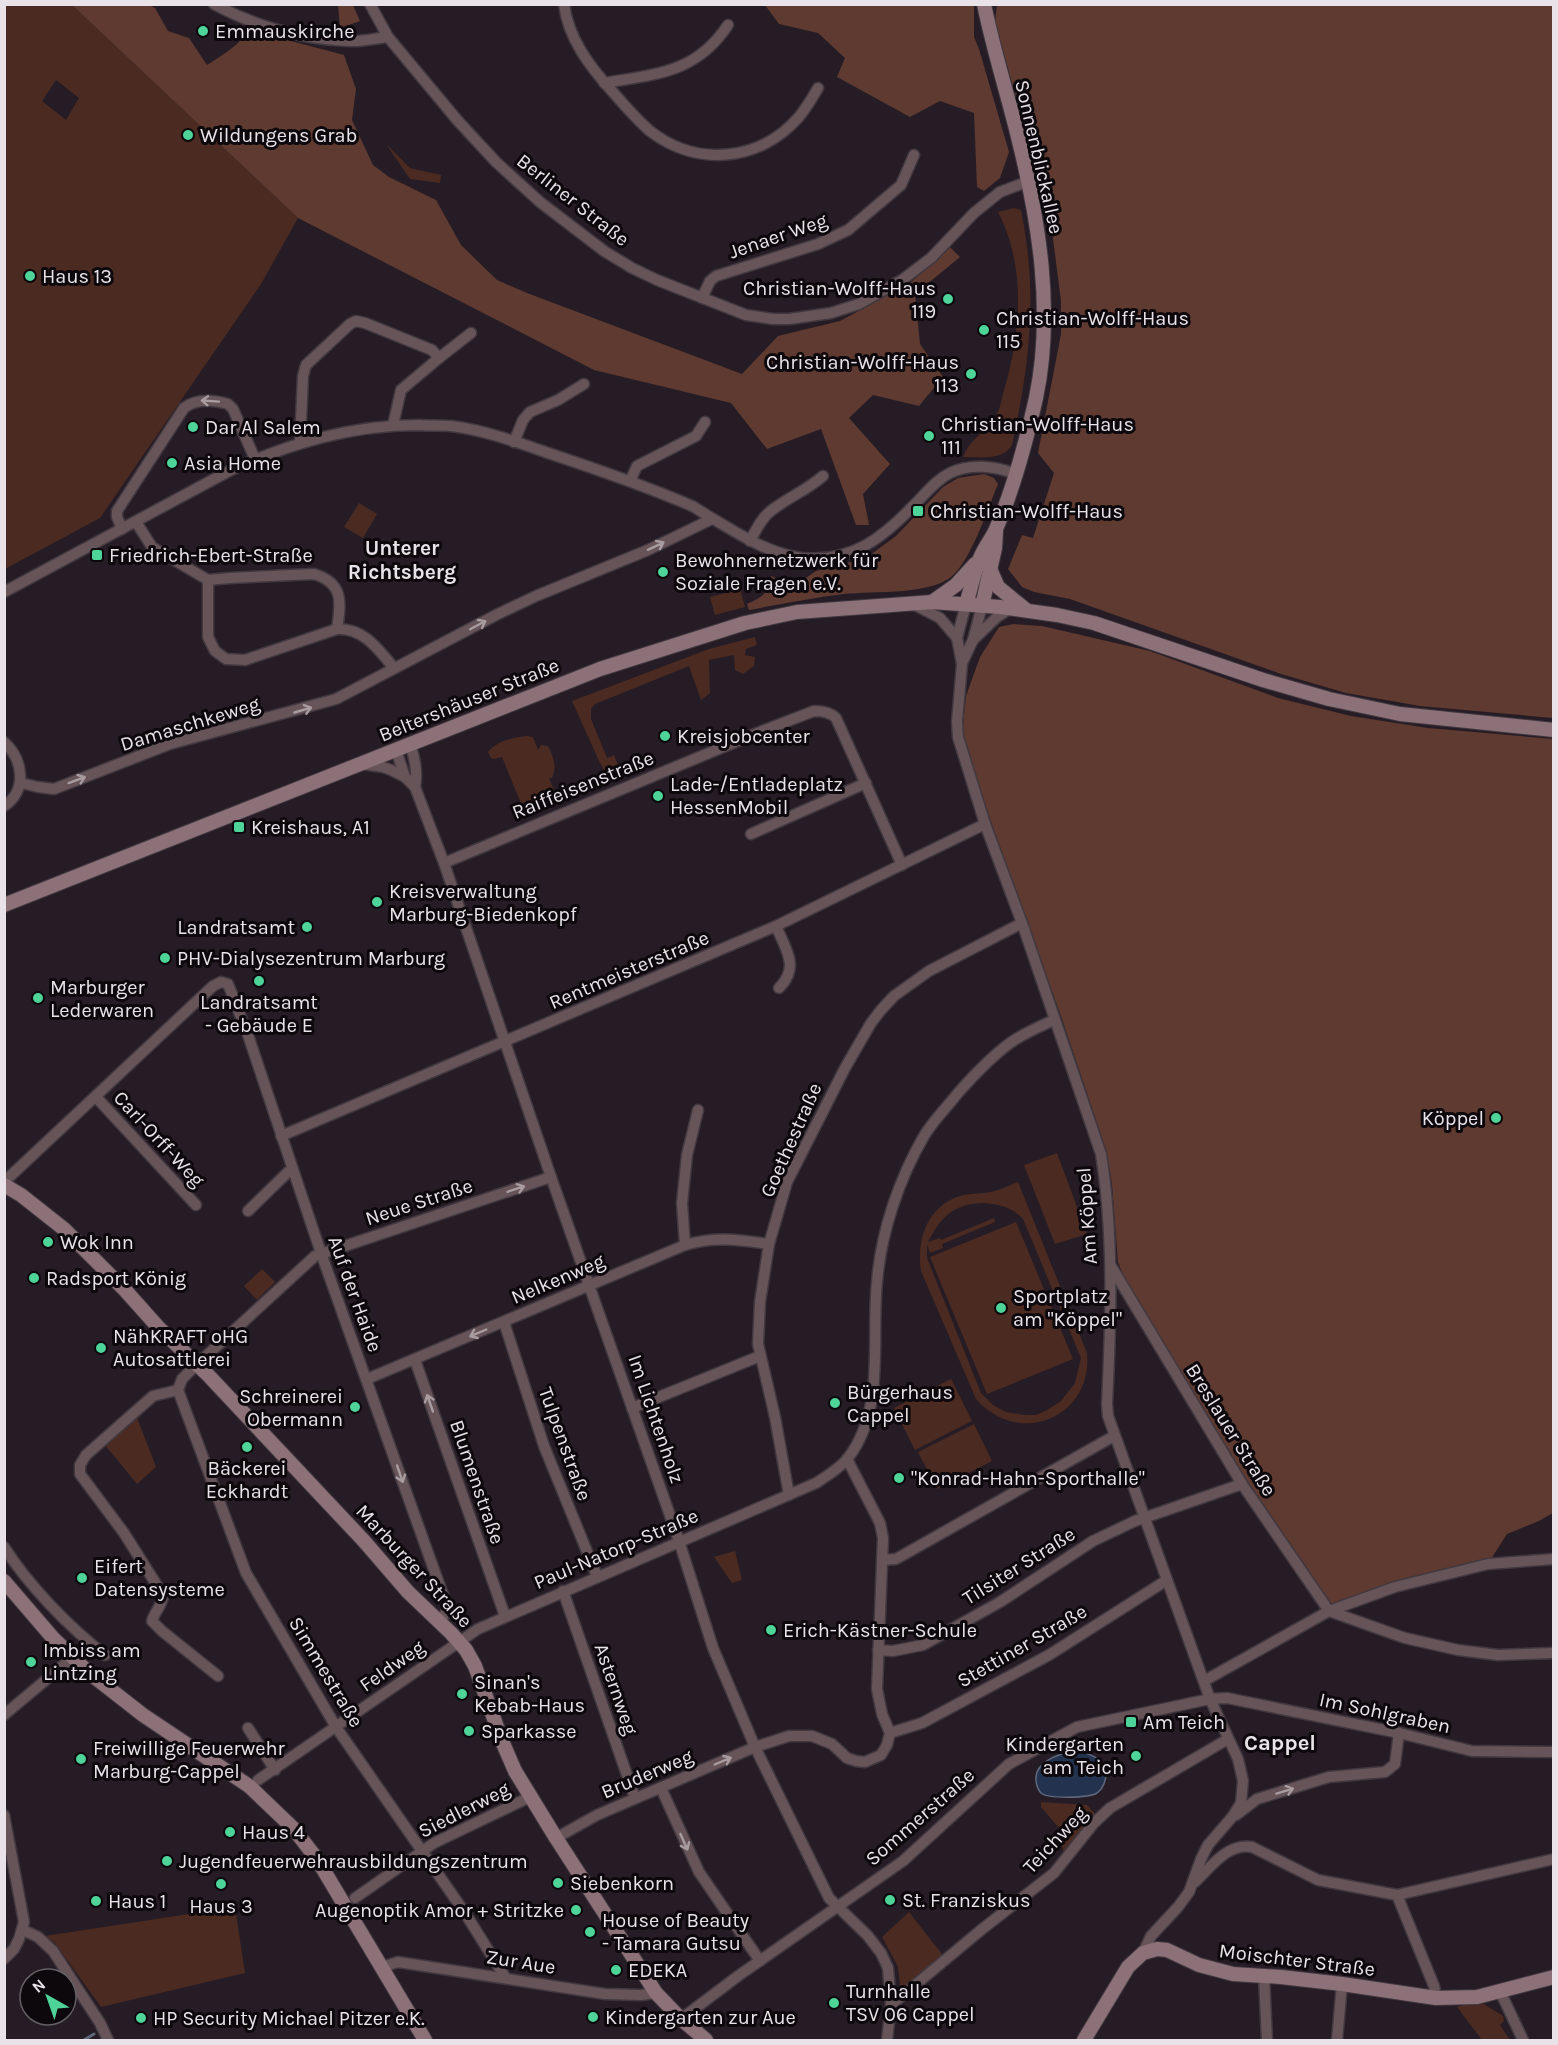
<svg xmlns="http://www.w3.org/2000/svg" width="1558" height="2045" viewBox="0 0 1558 2045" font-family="Karla,sans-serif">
  <rect width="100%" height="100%" fill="#261c25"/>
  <g fill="#4b2a21" fill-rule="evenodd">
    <path d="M5 5H72L298 218 261 284 100 518 5 569ZM56 80 79 98 66 120 42 101Z"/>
    <polygon points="386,144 410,168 441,175 440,183 410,179"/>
    <path d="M1014 208 1021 210C1038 293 1030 364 1012 445 1003 461 979 457 963 457 969 440 988 430 997 414 1001 406 1002 396 1005 387 1021 331 1026 265 998 212Z"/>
    <polygon points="359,503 377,514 363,538 344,527"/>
    <polygon points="740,589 745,607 715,615 710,597"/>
    <polygon points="755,637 757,645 746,649 745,655 755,657 754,666 743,674 735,670 734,655 709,660 710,693 701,700 689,666 595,704 591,709 591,719 607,758 614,755 622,775 609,778 600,763 572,701 709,649"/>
    <path d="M526 736 533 737 538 750 541 745 548 746C554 758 557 766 552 778H549L555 793 522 806 502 757 494 759 491 758 488 752C497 741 512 738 526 736Z"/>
    <polygon points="1057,1153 1087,1234 1055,1244 1024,1165"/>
    <path d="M1018 1182 1087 1353C1093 1418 1019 1448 976 1399L921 1271C916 1241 927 1206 960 1196 970 1193 981 1194 992 1192 1000 1190 1010 1185 1018 1182ZM983 1203C998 1204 1012 1207 1023 1219L1081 1358 1075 1383 1061 1401 1047 1410 1036 1415H1025L1006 1412 993 1405 981 1393 927 1258V1244L930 1253 943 1248 942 1244 995 1222 994 1218 941 1240 940 1238 928 1242C941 1217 953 1204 983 1203Z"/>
    <polygon points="1016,1222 1073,1359 987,1394 930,1257"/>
    <polygon points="262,1269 275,1282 257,1300 244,1286"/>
    <polygon points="951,1379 972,1421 915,1450 894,1408"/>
    <polygon points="136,1415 156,1467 137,1484 105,1445"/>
    <polygon points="974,1424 992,1461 937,1489 918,1452"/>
    <polygon points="735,1551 742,1580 732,1583 714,1557"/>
    <polygon points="1041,1802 1087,1805 1095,1814 1064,1852 1056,1833 1060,1829 1041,1807"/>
    <polygon points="235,1907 245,1973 101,2007 55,1943 45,1936"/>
    <polygon points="909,1912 945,1958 901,1995 898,1967 882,1937"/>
    <polygon points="1482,2003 1503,2016 1504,2021 1500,2025 1510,2040 1482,2040 1457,2007 1463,2005"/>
  </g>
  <g fill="#5e3a30">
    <path d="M72 5H149L155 8 168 31 189 38 207 65C224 54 240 45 250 28L272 36 344 55 356 89 352 120 373 165 389 177 436 200 461 245 497 280 527 293 742 374 778 336 840 321 910 283 950 247 960 257 915 294 920 344 943 377 919 406 873 395 849 418 890 464 863 494 869 525H856L821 429 767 449 731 403 594 370 298 218Z"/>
    <polygon points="338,5 353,5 360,21 340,28"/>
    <polygon points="765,5 974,5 974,37 979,49 1009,152 1000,178 984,191 977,187 974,113 940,101 910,117 837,77 845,58 818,33 779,24"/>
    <polygon points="997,5 1553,5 1553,718 1420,706 1346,693 1281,674 1070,599 1034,592 1022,587 1008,569 1022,535 1033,538 1054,473 1038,453 1061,334 1061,301 1049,208 1010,76 995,21"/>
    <path d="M984 474 994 478 998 484C988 508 971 561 951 577 929 595 873 591 844 594 812 598 781 604 749 610L747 604C762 597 770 593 771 576L785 582 803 580 816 571 866 558 896 536 943 487 958 478Z"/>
    <polygon points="1014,624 1042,626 1150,651 1278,698 1351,716 1428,728 1553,739 1553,1513 1539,1521 1507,1534 1491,1559 1334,1604 1327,1602 1245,1481 1126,1283 1118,1262 1112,1185 1107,1153 1061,1016 990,819 962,734 966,696 980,657 999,627"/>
  </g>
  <path fill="#23334f" stroke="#5e687d" stroke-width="1.5" d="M1078 1749 1097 1758 1107 1772C1105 1781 1104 1788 1097 1793 1089 1798 1048 1799 1041 1793 1038 1790 1036 1784 1036 1780 1034 1760 1064 1753 1078 1749Z"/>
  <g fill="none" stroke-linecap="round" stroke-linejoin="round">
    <polyline stroke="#5e687d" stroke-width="3" points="84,2040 94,2034"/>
    <defs>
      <g id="street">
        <path d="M214 4C256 27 303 39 350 41 362 42 376 38 388 37"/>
        <polyline points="370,4 388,37 458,121 496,162 540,202 604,251 632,268 657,280 746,315 773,319 789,319 831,313 859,304 902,280 931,258 974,213 1000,192 1029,181"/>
        <path d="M564 4C568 38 590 67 612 91 624 105 636 119 650 131 696 167 759 162 798 118 806 109 812 98 818 88"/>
        <path d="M604 83C657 74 696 73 728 25"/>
        <polyline points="702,298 710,281 716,276 818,244 848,230 901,185 914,155"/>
        <polyline points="439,358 471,333"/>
        <polyline points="300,442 303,376 306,365 350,324 356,321 365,323 432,350 439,358 401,390 393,425"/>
        <polyline points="514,442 523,420 530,412 558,400 584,384"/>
        <polyline points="630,481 637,466 696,436 705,422"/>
        <path d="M136 522 152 547 208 580 230 578 314 574C344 583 341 603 337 629"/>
        <path d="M122 529 117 517V511L184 408C197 398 214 400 228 404L233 409 255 459"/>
        <path d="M750 541C756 530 762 517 772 510 789 497 807 490 823 476"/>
        <path d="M208 580V637L215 651 226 659 245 660 337 629C364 628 378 649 394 668"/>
        <path d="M4 592 231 470C291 443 352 425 419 425 429 426 440 425 451 426 485 430 519 443 551 454 599 470 646 486 692 506 700 510 707 516 715 520 742 536 770 554 802 558 852 563 884 537 916 503 926 493 936 480 950 473 970 463 995 466 1016 474"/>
        <polyline points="913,604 940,618 957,638"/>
        <path d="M966 604 957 638 962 664 957 722 958 737 985 824 1022 923 1101 1154C1114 1236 1111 1321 1107 1404L1108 1416 1210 1699 1238 1759 1243 1781 1241 1803 1233 1816 1208 1845 1201 1859 1189 1892 1178 1907 1151 1936 1143 1953"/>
        <polyline points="973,640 997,617 1011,608"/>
        <polyline points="962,663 973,640 982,606"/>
        <path d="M4 742C23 759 28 791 4 806"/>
        <path d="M410 744C415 758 418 772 415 787"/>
        <polyline points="396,750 405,777"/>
        <polyline points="362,764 383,767 391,770 405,777 415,787 444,863 551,1177 679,1541 713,1648 755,1747 829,1898 868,1936 881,1953 888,1968 891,2005 887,2040"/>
        <polyline points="21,783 38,787 54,789 170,744 336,699 498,614 536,596 648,550 712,519"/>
        <polyline points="751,834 866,783"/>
        <path d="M444 863 762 731 814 711C822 711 830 712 836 718L902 865"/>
        <path d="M776 926C786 950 800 967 779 988"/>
        <polyline points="96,1097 196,1205"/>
        <polyline points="281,1136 776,926 985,824"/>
        <polyline points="4,1182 213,986 221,982 228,984 248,1035 321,1253 448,1609 440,1622"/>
        <polyline points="248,1211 288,1172 293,1171"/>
        <polyline points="685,1245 682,1203 687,1155 698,1110"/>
        <polyline points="1111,1266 1242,1484 1329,1611 1405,1638 1458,1650 1498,1655 1554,1653"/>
        <polyline points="504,1322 544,1446 597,1576"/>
        <polyline points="415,1360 505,1616"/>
        <path d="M367 1379 685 1245C716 1236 739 1240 769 1244"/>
        <path d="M178 1390 153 1396 86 1455 80 1465V1474L124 1533 163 1595C163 1605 154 1612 152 1621L162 1631 218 1676"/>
        <polyline points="632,1408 760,1356"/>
        <polyline points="789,1495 775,1417 758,1344 760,1302 769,1244 787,1182 845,1068 871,1023 881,1010 894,996 929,971 1022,923"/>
        <path d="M4 1547C29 1586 69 1627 105 1655"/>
        <polyline points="882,1560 896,1559 1114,1436"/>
        <polyline points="563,1591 635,1798"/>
        <polyline points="878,1650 893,1651 923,1645 1000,1602 1093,1541 1135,1521 1242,1484"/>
        <polyline points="1204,1681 1329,1611 1395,1587 1488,1564 1554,1559"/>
        <polyline points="4,1715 72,1658"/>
        <polyline points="248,1728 275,1770"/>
        <polyline points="890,1733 922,1723 1049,1655 1167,1580"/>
        <path d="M258 1780 478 1629 816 1483C827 1476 840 1468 848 1458 886 1409 871 1339 877 1282 881 1232 899 1179 924 1136 933 1121 947 1107 958 1093 974 1075 991 1057 1010 1043 1024 1033 1039 1027 1054 1020"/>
        <polyline points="661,1788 699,1872 760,1961"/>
        <polyline points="4,1815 24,1922 19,1939 14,1949 4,1959"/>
        <polyline points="1236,1815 1257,1799 1329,1777 1385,1772 1395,1764 1399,1733"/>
        <polyline points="556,1838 597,1815 755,1747 789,1736 812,1736 832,1744 847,1758 856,1761 865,1762 881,1755 887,1745 890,1733 882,1714 877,1689 883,1538 880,1523 847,1459"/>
        <path d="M1195 1882C1211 1867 1227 1843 1252 1847L1318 1880 1397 1895 1434 1986 1436 1998"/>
        <polyline points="1397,1895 1554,1859"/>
        <polyline points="355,1898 434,1843 532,1796"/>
        <polyline points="23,1930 38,1937 53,1951 100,2023 108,2040"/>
        <polyline points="382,1967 398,1962 605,1994 641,1995 656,1993"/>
        <polyline points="505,1977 465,1913 336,1727 246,1573 178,1390 182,1379 192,1369 315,1256 551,1177"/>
        <polyline points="1264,1977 1267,2040"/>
        <polyline points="1500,1991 1523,2040"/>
        <polyline points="891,2005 981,1930 1054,1873 1094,1823 1110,1808 1228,1739"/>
        <polyline points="681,2019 738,1976 903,1861 1009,1764 1077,1727 1210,1699 1227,1698 1399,1733 1472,1751 1554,1752"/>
        <polyline points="1337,2040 1342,1984"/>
      </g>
      <g id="secondary">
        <polyline points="991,571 998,587 1025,609"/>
        <polyline points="932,602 956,585 975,564"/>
        <path d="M966 604C971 589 974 571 981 556 985 547 992 538 996 529 1014 488 1026 442 1036 398 1054 312 1039 221 1018 137 1007 92 993 49 984 4"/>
        <polyline points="982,606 995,548 996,532"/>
        <polyline points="4,905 600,669 745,623 797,612 932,602 1000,607 1057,615 1094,623 1263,680 1329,699 1400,714 1554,730"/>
        <polyline points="4,1185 21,1195 64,1229 125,1290 158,1327 208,1375 364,1541 408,1592 451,1633 466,1650 475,1666 502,1741 515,1771 556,1838 656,1993 681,2019 706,2040"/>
        <polyline points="4,1581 53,1638 88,1672 143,1715 249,1786 293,1828 317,1859 425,2040"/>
        <polyline points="1084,2040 1128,1967 1143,1953 1157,1949 1167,1950 1199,1965 1233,1974 1281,1977 1342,1984 1436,1998 1477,1997 1554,1977"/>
      </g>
    </defs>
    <use href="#street" stroke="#413840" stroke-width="13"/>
    <use href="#secondary" stroke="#413840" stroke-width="16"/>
    <use href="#street" stroke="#665458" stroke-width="10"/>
    <use href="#secondary" stroke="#8d7178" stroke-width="14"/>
  </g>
  <defs><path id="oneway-shaft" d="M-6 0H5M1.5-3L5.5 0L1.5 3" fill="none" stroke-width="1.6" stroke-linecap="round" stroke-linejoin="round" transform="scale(1.5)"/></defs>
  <g stroke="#a89ca0">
    <use href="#oneway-shaft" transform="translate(210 401) rotate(-176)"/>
    <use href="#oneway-shaft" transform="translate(656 546) rotate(-25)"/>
    <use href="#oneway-shaft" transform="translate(478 625) rotate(-28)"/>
    <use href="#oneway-shaft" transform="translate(303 710) rotate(-16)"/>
    <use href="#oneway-shaft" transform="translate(77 780) rotate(-20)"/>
    <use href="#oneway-shaft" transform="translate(516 1189) rotate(-18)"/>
    <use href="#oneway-shaft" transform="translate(478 1333) rotate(157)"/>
    <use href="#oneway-shaft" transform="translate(430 1403) rotate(-109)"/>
    <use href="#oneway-shaft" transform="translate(400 1474) rotate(71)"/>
    <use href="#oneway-shaft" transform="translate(723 1761) rotate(-23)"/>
    <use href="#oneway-shaft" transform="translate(1285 1791) rotate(-17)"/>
    <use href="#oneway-shaft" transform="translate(684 1842) rotate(66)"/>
  </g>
  <g fill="#4ed399" stroke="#0c080c" stroke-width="2">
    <circle cx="203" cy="31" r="6"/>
    <circle cx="188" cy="135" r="6"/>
    <circle cx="30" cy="276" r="6"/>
    <circle cx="948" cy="299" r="6"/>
    <circle cx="984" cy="330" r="6"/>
    <circle cx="971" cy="374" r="6"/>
    <circle cx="193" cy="427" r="6"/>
    <circle cx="929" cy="436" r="6"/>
    <circle cx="172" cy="463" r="6"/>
    <rect x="912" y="505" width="12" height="12" rx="3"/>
    <rect x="91" y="549" width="12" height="12" rx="3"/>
    <circle cx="663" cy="572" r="6"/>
    <circle cx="665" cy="736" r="6"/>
    <circle cx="658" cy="796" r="6"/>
    <rect x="233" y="821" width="12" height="12" rx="3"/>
    <circle cx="377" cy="902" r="6"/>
    <circle cx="307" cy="927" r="6"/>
    <circle cx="165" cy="958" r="6"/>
    <circle cx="259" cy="981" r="6"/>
    <circle cx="38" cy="998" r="6"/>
    <circle cx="1496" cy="1118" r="6"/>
    <circle cx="48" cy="1242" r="6"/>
    <circle cx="34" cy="1278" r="6"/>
    <circle cx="1001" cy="1308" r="6"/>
    <circle cx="101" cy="1348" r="6"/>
    <circle cx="835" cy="1403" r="6"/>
    <circle cx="355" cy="1407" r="6"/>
    <circle cx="247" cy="1447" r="6"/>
    <circle cx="899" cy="1478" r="6"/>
    <circle cx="82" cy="1578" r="6"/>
    <circle cx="771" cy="1630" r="6"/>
    <circle cx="31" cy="1662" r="6"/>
    <circle cx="462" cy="1694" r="6"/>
    <rect x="1125" y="1716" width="12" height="12" rx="3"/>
    <circle cx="469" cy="1731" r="6"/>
    <circle cx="1136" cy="1756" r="6"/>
    <circle cx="81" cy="1759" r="6"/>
    <circle cx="230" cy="1832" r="6"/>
    <circle cx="167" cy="1861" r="6"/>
    <circle cx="558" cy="1883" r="6"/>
    <circle cx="221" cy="1884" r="6"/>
    <circle cx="890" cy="1900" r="6"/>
    <circle cx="96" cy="1901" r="6"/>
    <circle cx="576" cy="1910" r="6"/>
    <circle cx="590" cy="1932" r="6"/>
    <circle cx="616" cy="1970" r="6"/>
    <circle cx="834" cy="2003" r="6"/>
    <circle cx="593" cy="2017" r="6"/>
    <circle cx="141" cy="2018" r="6"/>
  </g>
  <g text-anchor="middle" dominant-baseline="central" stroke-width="6" stroke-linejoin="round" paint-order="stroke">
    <g font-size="20" fill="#e9e3e9" stroke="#0c080c" text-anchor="start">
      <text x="215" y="31">Emmauskirche</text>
      <text x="200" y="135">Wildungens Grab</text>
      <text x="42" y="276">Haus 13</text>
      <text x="936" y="288" text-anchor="end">Christian-Wolff-Haus<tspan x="936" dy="23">119</tspan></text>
      <text x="996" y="318">Christian-Wolff-Haus<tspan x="996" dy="23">115</tspan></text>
      <text x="959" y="362" text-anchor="end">Christian-Wolff-Haus<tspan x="959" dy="23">113</tspan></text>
      <text x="941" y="424">Christian-Wolff-Haus<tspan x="941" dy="23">111</tspan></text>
      <text x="205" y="427">Dar Al Salem</text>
      <text x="184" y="463">Asia Home</text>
      <text x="930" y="511">Christian-Wolff-Haus</text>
      <text x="109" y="555">Friedrich-Ebert-Straße</text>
      <text x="675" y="560">Bewohnernetzwerk für<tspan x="675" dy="23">Soziale Fragen e.V.</tspan></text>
      <text x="677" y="736">Kreisjobcenter</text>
      <text x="670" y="784">Lade-/Entladeplatz<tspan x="670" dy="23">HessenMobil</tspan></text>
      <text x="251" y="827">Kreishaus, A1</text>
      <text x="389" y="891">Kreisverwaltung<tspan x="389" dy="23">Marburg-Biedenkopf</tspan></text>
      <text x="295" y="927" text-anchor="end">Landratsamt</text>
      <text x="177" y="958">PHV-Dialysezentrum Marburg</text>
      <text x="50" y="987">Marburger<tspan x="50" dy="23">Lederwaren</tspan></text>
      <text x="259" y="1002" text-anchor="middle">Landratsamt<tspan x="259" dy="23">- Gebäude E</tspan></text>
      <text x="1484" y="1118" text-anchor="end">Köppel</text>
      <text x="60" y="1242">Wok Inn</text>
      <text x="46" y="1278">Radsport König</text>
      <text x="1013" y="1296">Sportplatz<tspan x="1013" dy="23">am "Köppel"</tspan></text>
      <text x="113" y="1336">NähKRAFT oHG<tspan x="113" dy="23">Autosattlerei</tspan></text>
      <text x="847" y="1392">Bürgerhaus<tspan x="847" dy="23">Cappel</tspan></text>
      <text x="343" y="1396" text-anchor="end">Schreinerei<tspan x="343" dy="23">Obermann</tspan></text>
      <text x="247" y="1468" text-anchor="middle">Bäckerei<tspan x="247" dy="23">Eckhardt</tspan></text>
      <text x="911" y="1478">"Konrad-Hahn-Sporthalle"</text>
      <text x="94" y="1566">Eifert<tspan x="94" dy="23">Datensysteme</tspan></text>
      <text x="783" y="1630">Erich-Kästner-Schule</text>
      <text x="43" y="1650">Imbiss am<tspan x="43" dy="23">Lintzing</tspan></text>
      <text x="474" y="1682">Sinan's<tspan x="474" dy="23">Kebab-Haus</tspan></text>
      <text x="1143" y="1722">Am Teich</text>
      <text x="481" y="1731">Sparkasse</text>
      <text x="1124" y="1744" text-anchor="end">Kindergarten<tspan x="1124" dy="23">am Teich</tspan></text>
      <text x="93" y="1748">Freiwillige Feuerwehr<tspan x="93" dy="23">Marburg-Cappel</tspan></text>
      <text x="242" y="1832">Haus 4</text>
      <text x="179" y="1861">Jugendfeuerwehrausbildungszentrum</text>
      <text x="570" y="1883">Siebenkorn</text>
      <text x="902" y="1900">St. Franziskus</text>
      <text x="108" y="1901">Haus 1</text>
      <text x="221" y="1906" text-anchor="middle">Haus 3</text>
      <text x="564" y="1910" text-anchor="end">Augenoptik Amor + Stritzke</text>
      <text x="602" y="1920">House of Beauty<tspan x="602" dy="23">- Tamara Gutsu</tspan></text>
      <text x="628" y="1970">EDEKA</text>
      <text x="846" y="1991">Turnhalle<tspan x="846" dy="23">TSV 06 Cappel</tspan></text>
      <text x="605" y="2017">Kindergarten zur Aue</text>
      <text x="153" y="2018">HP Security Michael Pitzer e.K.</text>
    </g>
    <g font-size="20" fill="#e9e3e9" stroke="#0c080c">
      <text transform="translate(1039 157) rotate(77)">Sonnenblickallee</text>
      <text transform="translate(573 200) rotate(38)">Berliner Straße</text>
      <text transform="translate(778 236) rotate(-19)">Jenaer Weg</text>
      <text transform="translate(469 700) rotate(-22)">Beltershäuser Straße</text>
      <text transform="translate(190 724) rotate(-17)">Damaschkeweg</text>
      <text transform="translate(583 785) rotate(-22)">Raiffeisenstraße</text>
      <text transform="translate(629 970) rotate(-23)">Rentmeisterstraße</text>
      <text transform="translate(159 1139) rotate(47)">Carl-Orff-Weg</text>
      <text transform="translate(791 1140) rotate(-66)">Goethestraße</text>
      <text transform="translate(419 1202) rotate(-18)">Neue Straße</text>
      <text transform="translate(1087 1216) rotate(-94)">Am Köppel</text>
      <text transform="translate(558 1279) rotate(-23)">Nelkenweg</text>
      <text transform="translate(355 1294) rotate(70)">Auf der Haide</text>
      <text transform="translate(656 1419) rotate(71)">Im Lichtenholz</text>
      <text transform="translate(1231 1430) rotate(58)">Breslauer Straße</text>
      <text transform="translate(565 1444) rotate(70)">Tulpenstraße</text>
      <text transform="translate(477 1482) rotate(71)">Blumenstraße</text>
      <text transform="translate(616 1549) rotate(-23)">Paul-Natorp-Straße</text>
      <text transform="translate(414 1566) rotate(47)">Marburger Straße</text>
      <text transform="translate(1019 1566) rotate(-32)">Tilsiter Straße</text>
      <text transform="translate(1022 1646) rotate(-30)">Stettiner Straße</text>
      <text transform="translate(392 1666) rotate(-35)">Feldweg</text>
      <text transform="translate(326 1672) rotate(59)">Simmestraße</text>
      <text transform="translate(616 1689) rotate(71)">Asternweg</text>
      <text transform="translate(1385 1713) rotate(12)">Im Sohlgraben</text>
      <text transform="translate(647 1774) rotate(-23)">Bruderweg</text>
      <text transform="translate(464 1810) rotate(-27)">Siedlerweg</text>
      <text transform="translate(920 1817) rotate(-41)">Sommerstraße</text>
      <text transform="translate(1055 1840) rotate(-47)">Teichweg</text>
      <text transform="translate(1297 1960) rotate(7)">Moischter Straße</text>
      <text transform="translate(521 1962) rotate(9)">Zur Aue</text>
    </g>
    <g font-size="21" font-weight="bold" fill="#e9e3e9" stroke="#0c080c">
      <text x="402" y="548">Unterer<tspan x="402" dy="24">Richtsberg</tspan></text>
    </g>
    <g font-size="22" font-weight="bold" fill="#e9e3e9" stroke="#0c080c">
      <text x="1280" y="1743">Cappel</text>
    </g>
  </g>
  <rect width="1558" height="2045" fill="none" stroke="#e9e3e9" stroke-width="12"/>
  <g transform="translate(48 1997) rotate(320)"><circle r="28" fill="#0c080c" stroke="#646064" stroke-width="1.5"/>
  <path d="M0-4.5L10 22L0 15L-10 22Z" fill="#4ed399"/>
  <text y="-9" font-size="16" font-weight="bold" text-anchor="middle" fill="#e9e3e9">N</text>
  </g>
</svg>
